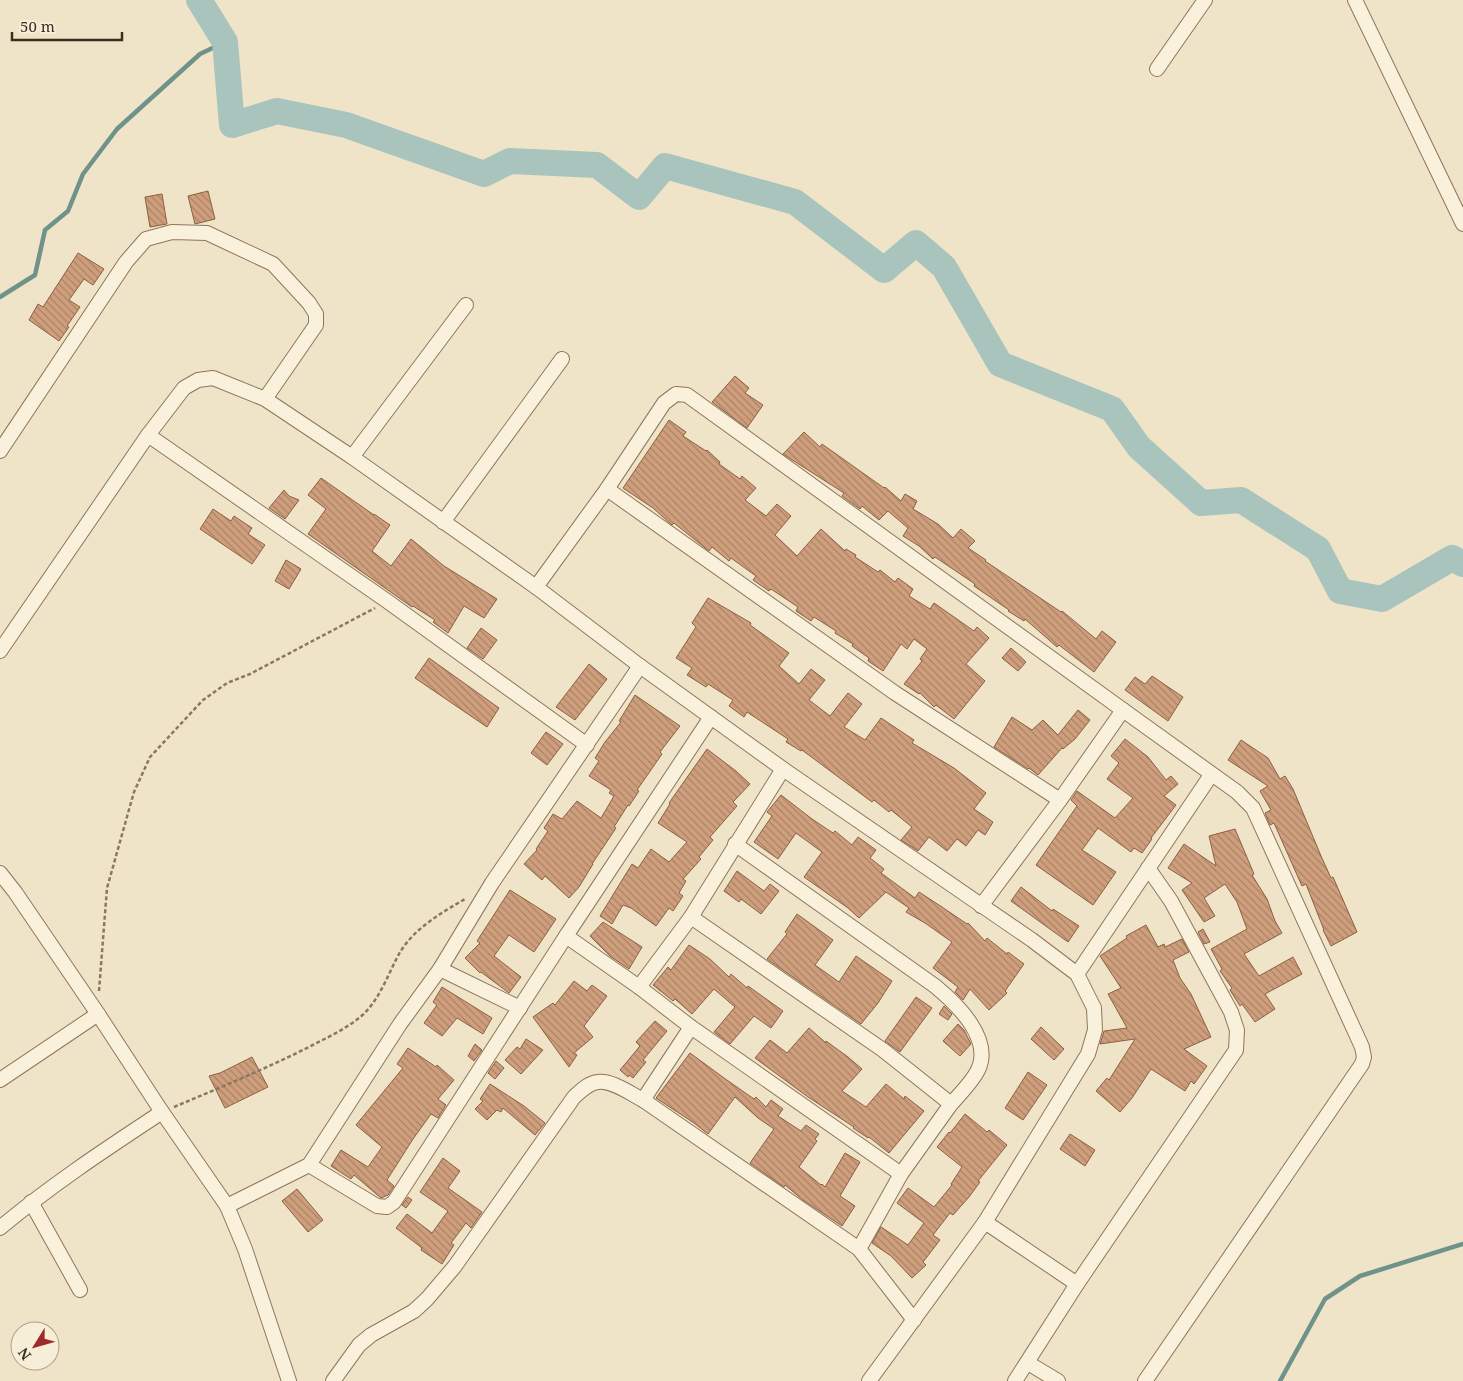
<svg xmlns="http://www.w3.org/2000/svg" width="1463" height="1381" viewBox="0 0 1463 1381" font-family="'Noto Serif',serif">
  <defs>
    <pattern id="building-back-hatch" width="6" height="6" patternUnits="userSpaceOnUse" patternTransform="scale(1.25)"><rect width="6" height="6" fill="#cf9f7d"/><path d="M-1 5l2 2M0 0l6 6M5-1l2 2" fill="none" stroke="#a98266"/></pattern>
  </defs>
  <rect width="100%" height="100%" fill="#f0e4c8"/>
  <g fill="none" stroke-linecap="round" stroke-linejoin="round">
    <g stroke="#6f938a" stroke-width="4.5">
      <polyline points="0,297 35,275 45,230 68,211 83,174 117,129 200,54 225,42"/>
      <polyline points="1280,1381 1325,1299 1360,1276 1463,1244"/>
    </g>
    <polyline stroke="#a9c4bc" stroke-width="26" points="199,0 225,42 232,125 277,111 346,125 484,174 510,161 597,165 639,197 665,166 795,202 884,270 916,243 944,267 1000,364 1112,409 1139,447 1201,503 1241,500 1318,549 1340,591 1382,599 1452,558 1463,564"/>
  </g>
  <g fill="url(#building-back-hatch)" stroke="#8d5f41">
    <polygon points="208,191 215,219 195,224 188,196"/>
    <polygon points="162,194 167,224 150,227 145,197"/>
    <polygon points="78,253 104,269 93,285 84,279 69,300 80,307 67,326 69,327 59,341 29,320 38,304 43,307"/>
    <polygon points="735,376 749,388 745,393 763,405 747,428 712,402"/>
    <polygon points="669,420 686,432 683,436 706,451 707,450 720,462 719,464 740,479 742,476 756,488 745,500 766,516 777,504 791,516 775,535 797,556 821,529 845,551 846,549 856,555 855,557 878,572 880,570 895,582 898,578 913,589 909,596 930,609 934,603 974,631 977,627 989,638 966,664 985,681 954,719 936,705 934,707 920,693 919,694 904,684 922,661 920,659 927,649 914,639 907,649 901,644 883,671 868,661 869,658 852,646 853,644 835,633 836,631 814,617 811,621 796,611 798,607 771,589 769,591 753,580 756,576 731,558 729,561 712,547 709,551 674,523 672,525 653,508 623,488"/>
    <polygon points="804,432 820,447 822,444 884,488 885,487 901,501 905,494 917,501 913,509 938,524 953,538 961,529 975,541 968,548 986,560 985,561 1061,612 1062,611 1096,639 1102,631 1116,642 1094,672 1059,645 1057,647 1025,619 1024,621 1008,611 1009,610 974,586 975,584 935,557 933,559 919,546 903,536 908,528 888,511 879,520 862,506 860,509 842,496 844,493 783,454"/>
    <polygon points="321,478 374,515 374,514 390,525 372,551 391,566 411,539 444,566 497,599 484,618 464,606 448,633 433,622 435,620 413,606 412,607 308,534 326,509 308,495"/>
    <polygon points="284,490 289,496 299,500 285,519 269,508"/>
    <polygon points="213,509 231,521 234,516 252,528 248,534 265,545 252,564 200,529"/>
    <polygon points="286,560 301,569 289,589 275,581"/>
    <polygon points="708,598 751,623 750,625 789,653 779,666 799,684 811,669 825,680 809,700 830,716 848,693 862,704 844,727 865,740 881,718 914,740 912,743 954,768 986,793 974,809 993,822 985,835 978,830 966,846 957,839 947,851 929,837 918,851 901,840 912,827 891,810 889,812 874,800 872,802 802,750 801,751 786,742 788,739 747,712 744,717 729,706 733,700 708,684 706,687 687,675 692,668 676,658 696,627 692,623"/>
    <polygon points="481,628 497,640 483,659 467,648"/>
    <polygon points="1011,648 1026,662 1018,671 1002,658"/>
    <polygon points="429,658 499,708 487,727 415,678"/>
    <polygon points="589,664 607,679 575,720 556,707"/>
    <polygon points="1152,676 1183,697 1168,721 1125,690 1135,677 1145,684"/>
    <polygon points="635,695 680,726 660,752 662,754 637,790 639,791 629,806 628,805 614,827 616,828 592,864 593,864 579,887 569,898 545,876 542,880 524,864 537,850 536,849 548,831 544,828 553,814 562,819 577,801 601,818 614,796 609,793 611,790 589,776 599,761 595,758 605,742 621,722 619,721"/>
    <polygon points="1078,710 1090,720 1075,739 1063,749 1062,748 1038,775 1029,768 1028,769 994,747 1012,717 1032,730 1043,720 1058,735"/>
    <polygon points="546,732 563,744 547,765 531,753"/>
    <polygon points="1125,739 1148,757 1166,780 1171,776 1178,784 1164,796 1176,805 1151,838 1152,839 1142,853 1134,848 1131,852 1098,828 1082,850 1116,872 1093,905 1036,865 1077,806 1071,800 1077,791 1115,818 1133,798 1107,779 1119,763 1111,756"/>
    <polygon points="1241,740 1268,758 1280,779 1285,776 1293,789 1321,856 1331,878 1333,877 1357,932 1331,946 1323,930 1324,930 1306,884 1302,886 1274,823 1270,825 1265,813 1271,810 1260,791 1268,786 1228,760"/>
    <polygon points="707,749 736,771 750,784 733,802 737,806 710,837 713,840 699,857 701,859 683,879 686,881 679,893 683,896 673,911 669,908 656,926 631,908 623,905 612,924 600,916 632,864 638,868 651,849 669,862 687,842 658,823 670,804 669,803"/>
    <polygon points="781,795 812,819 833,833 835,831 852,845 858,837 876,850 870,858 884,869 881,873 915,898 919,892 942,907 967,924 968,923 985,941 987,938 1007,954 1008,952 1024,964 1005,991 1007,993 989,1010 970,989 963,1000 955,992 958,987 933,968 952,942 925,923 906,912 909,908 886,892 859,918 848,908 804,877 822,852 796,833 778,859 754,842 772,816 767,812"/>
    <polygon points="1235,829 1254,874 1252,875 1267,899 1275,921 1282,933 1244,954 1259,976 1293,957 1302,974 1265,994 1275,1009 1255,1022 1242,1004 1240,1006 1230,990 1232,988 1220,971 1222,969 1211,949 1247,929 1237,902 1225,884 1204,898 1215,916 1204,922 1182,890 1192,883 1168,868 1184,844 1216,866 1209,836"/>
    <polygon points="737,871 764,891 770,884 779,891 761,914 741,899 739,902 724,891"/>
    <polygon points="1021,887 1052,911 1053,909 1079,926 1068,942 1011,901"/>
    <polygon points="510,890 556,919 534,952 509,935 494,956 521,977 509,993 481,972 480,973 465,958 480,943 477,941"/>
    <polygon points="797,914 833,940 815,965 839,982 856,956 892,981 878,1003 861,1024 767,959 787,934 785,932"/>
    <polygon points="603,922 642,947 629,969 610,956 590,936"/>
    <polygon points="1146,925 1158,947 1164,944 1165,947 1182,939 1189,952 1173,960 1180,978 1191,994 1211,1037 1184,1049 1207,1066 1194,1084 1191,1081 1185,1091 1151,1069 1132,1098 1120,1112 1096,1091 1107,1078 1109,1080 1135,1039 1100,1044 1104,1031 1127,1028 1108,994 1121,988 1100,956 1127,938 1126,936"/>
    <polygon points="1203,929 1210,942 1204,944 1198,932"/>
    <polygon points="689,945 710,959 729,977 731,974 747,988 748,986 783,1011 771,1028 754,1016 730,1044 714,1032 735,1007 714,989 692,1014 675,999 673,1001 653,985 668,967 671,970"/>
    <polygon points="574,981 587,991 592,985 607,996 584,1026 593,1037 574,1053 577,1055 569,1067 533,1017 553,1003 555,1005"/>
    <polygon points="442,987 492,1018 483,1034 457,1018 442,1036 424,1023 437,1005 433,1002"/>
    <polygon points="916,997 932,1008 900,1052 885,1041"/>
    <polygon points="944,1006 952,1014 948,1020 939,1014"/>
    <polygon points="655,1021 667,1031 643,1060 646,1062 633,1078 629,1075 628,1077 620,1070 640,1046 636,1042"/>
    <polygon points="958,1024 964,1030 971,1044 960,1056 943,1041"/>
    <polygon points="1041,1027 1064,1049 1054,1060 1031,1039"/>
    <polygon points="809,1028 826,1043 826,1041 848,1057 862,1069 842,1091 866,1107 886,1084 904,1099 905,1096 924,1111 889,1153 869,1137 868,1138 853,1128 854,1127 808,1097 755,1058 770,1040 787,1053"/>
    <polygon points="526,1039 543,1050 521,1074 505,1060 517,1047 520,1049"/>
    <polygon points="475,1044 482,1050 474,1061 468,1056"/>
    <polygon points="408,1048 436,1067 437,1065 454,1080 438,1099 446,1105 438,1118 431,1114 413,1139 387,1180 394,1186 388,1195 381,1198 354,1175 351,1179 331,1166 341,1150 368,1167 382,1147 356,1125 403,1068 397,1064"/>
    <polygon points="690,1053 724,1078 754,1099 756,1097 766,1107 771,1100 783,1109 778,1116 801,1131 806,1125 819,1134 815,1139 817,1141 799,1167 821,1185 822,1184 825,1187 845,1153 860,1162 840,1196 855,1206 842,1226 803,1200 785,1185 784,1187 750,1163 774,1129 758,1118 735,1097 708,1134 694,1123 656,1098"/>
    <polygon points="252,1057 268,1087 225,1108 209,1076 220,1073"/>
    <polygon points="496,1061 504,1068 495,1079 488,1073"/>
    <polygon points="1028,1072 1047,1085 1023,1120 1005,1108"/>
    <polygon points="490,1084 524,1106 545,1123 535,1135 503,1108 501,1112 497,1110 487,1120 475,1109 483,1101 480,1099"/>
    <polygon points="965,1114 987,1132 989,1130 1007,1145 978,1181 980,1182 969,1197 953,1215 950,1213 933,1235 940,1240 923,1262 926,1265 912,1278 891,1256 872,1243 881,1227 908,1245 924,1223 897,1203 908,1188 934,1207 952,1185 951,1184 962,1167 937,1147 949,1132 950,1133"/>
    <polygon points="1070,1134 1095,1150 1085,1166 1060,1149"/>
    <polygon points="443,1158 460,1171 448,1188 482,1212 471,1228 466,1223 451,1243 454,1245 442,1264 421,1250 422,1248 396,1228 407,1214 432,1233 448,1211 420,1192"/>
    <polygon points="297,1189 323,1220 308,1232 282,1201"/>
    <polygon points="408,1197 412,1200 406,1208 402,1205"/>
  </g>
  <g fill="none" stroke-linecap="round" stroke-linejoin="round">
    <defs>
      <g id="minor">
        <polyline points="1355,0 1463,224"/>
        <polyline points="1157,69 1205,0"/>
        <polyline points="148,435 387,601 587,745"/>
        <polyline points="0,451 126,262 146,239 172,232 207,233 273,264 309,303 316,314 316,325 265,399"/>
        <polyline points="352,457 466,305"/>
        <polyline points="607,489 895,693 1060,800"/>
        <polyline points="443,522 562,359"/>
        <polyline points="536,587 607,489 664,403 676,394 687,395 1123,710 1060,800 981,906"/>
        <polyline points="0,651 148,435 184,388 198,380 213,378 265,399 352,457 536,587 640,666 783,769 1032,940 1077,974 1094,1008 1095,1030 1088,1054 985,1222 869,1381"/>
        <polyline points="1123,710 1237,792 1253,808 1362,1047 1364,1057 1362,1064 1145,1381"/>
        <polyline points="711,717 566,936 639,987 691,1027 901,1174"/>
        <path d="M735 844 935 986C957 1004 993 1039 978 1070 972 1082 960 1094 951 1104"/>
        <polyline points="0,873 15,892 98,1014 162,1112 227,1206 245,1249 289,1381"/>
        <polyline points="691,917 883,1050 951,1104 901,1174 859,1249"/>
        <polyline points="440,969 520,1008"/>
        <polyline points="1077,974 1211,775"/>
        <polyline points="639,987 691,917 783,769"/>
        <polyline points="0,1080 98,1014"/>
        <polyline points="643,1100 691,1027"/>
        <polyline points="309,1165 377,1206 387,1207 394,1202 566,936"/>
        <polyline points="31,1202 80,1290"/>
        <polyline points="227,1206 309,1165 400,1024 440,969 492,883 640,666"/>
        <polyline points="985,1222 1077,1284 1236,1050 1237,1030 1231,1012 1171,901 1148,868"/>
        <path d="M0 1228C51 1185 106 1149 162 1112"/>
        <polyline points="1028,1363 1058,1381"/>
        <path d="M333 1381 359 1345 371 1335 414 1311 427 1299 455 1266 574 1097C581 1091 588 1083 598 1082 612 1080 631 1094 643 1100L859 1249 914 1320"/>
        <polyline points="1015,1381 1077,1284"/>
      </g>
    </defs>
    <use href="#minor" stroke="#8d765c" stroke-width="16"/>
    <g stroke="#8d765c" stroke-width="2.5" stroke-dasharray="4 2.5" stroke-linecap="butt">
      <polyline points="99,991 107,888 134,792 150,757 203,700 227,683 250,674 375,608"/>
      <path d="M174 1107C219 1088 265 1069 309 1047 326 1038 344 1030 359 1018 379 1002 387 976 399 954 413 929 441 913 465 899"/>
    </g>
    <use href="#minor" stroke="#faf1dc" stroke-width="14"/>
  </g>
  <g transform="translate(35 1346) rotate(233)"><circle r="24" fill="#f7eed8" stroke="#ada18e"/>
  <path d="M0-4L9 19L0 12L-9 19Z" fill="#9e2a2b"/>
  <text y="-8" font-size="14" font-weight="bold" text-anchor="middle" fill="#3d2e20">N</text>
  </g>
  <path d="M12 32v8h110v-8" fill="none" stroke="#3d2e20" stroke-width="2.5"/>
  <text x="20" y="32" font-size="15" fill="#3d2e20" stroke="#f7eed8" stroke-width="4" paint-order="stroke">50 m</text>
</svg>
